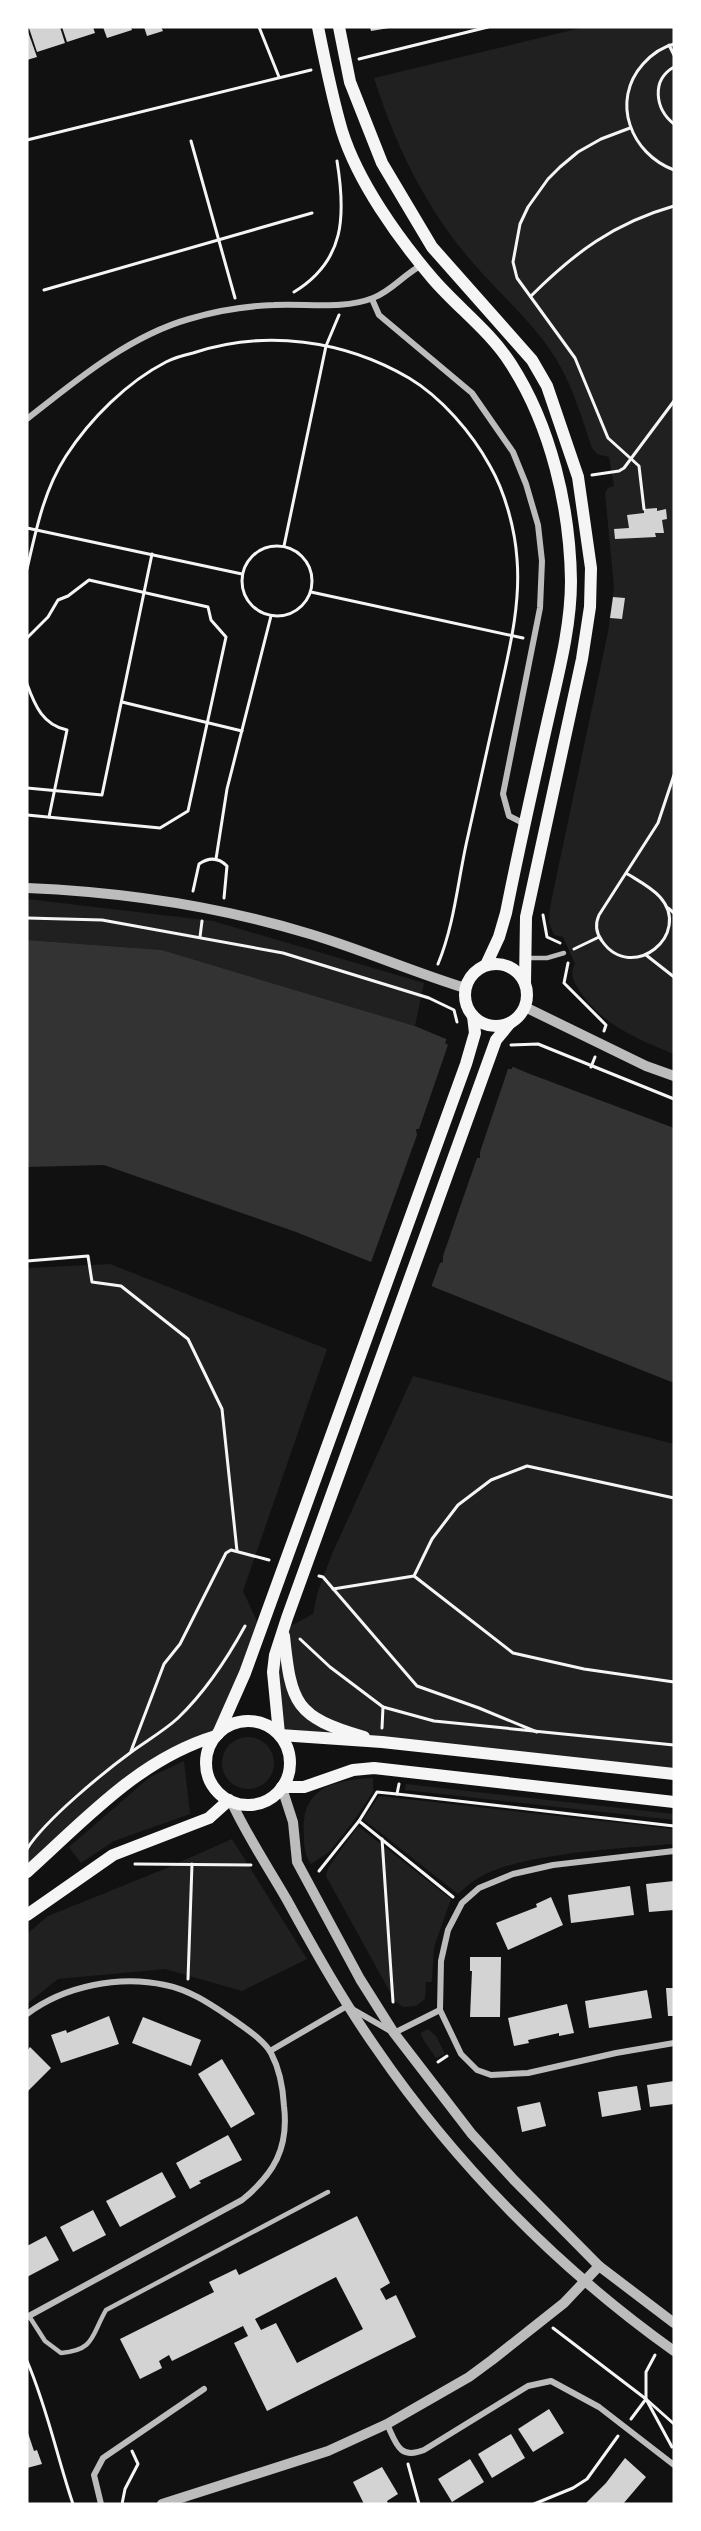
<svg xmlns="http://www.w3.org/2000/svg" width="701" height="2531" viewBox="0 0 701 2531" font-family="Raleway,sans-serif">
  <rect width="100%" height="100%" fill="#111"/>
  <g fill="#202020">
    <path d="M585 27H674V1054C637 1039 602 1025 579 990 574 982 569 973 575 964L563 937 554 935 549 923 550 907 608 632 614 587 605 493 608 488 614 486 609 457 597 454 592 448C582 419 573 386 556 359 536 326 508 302 482 273 430 217 397 150 374 78Z"/>
    <polygon points="27,899 213,921 424,983 415,1026 162,950 27,940"/>
    <polygon points="110,1264 327,1349 243,1591 260,1628 218,1734 166,1755 27,1872 27,1268"/>
    <polygon points="413,1376 674,1444 674,1774 279,1734 273,1672 283,1630 313,1614 318,1591 332,1554"/>
    <circle cx="248" cy="1763" r="26"/>
    <polygon points="184,1761 190,1814 114,1841 81,1863 69,1847 150,1777"/>
    <path d="M373 1778V1792L353 1822 329 1852 311 1864C304 1854 304 1844 304 1833 301 1787 335 1780 373 1778Z"/>
    <polygon points="406,1784 674,1814 674,1820 405,1790"/>
    <path d="M379 1796 674 1829V1844C625 1848 521 1853 480 1877 472 1881 465 1888 458 1894L363 1819Z"/>
    <polygon points="358,1826 451,1899 434,1947 432,1982 426,1982 425,1999 416,2006 403,2007 395,2001 326,1876 328,1868"/>
    <polygon points="232,1839 307,1959 242,1991 165,1969 58,1979 27,2004 27,1934 48,1916 162,1870"/>
    <polygon points="428,2029 436,2036 445,2054 436,2058 423,2039 421,2033"/>
  </g>
  <polygon fill="#333" points="27,940 162,950 415,1026 530,1074 674,1128 674,1383 296,1232 104,1165 27,1167"/>
  <polygon fill="#111" points="448,1036 513,1064 512,1069 508,1069 480,1152 480,1158 477,1158 443,1256 443,1262 440,1263 430,1290 370,1265 417,1135 416,1129 419,1129 448,1045 445,1043"/>
  <g fill="#d3d3d3" fill-rule="evenodd">
    <polygon points="60,27 65,43 37,52 29,28"/>
    <polygon points="62,27 93,27 95,33 67,42"/>
    <polygon points="103,27 131,27 132,30 107,38"/>
    <polygon points="144,27 161,27 163,31 147,36"/>
    <polygon points="370,27 389,27 389,28 371,31"/>
    <polygon points="27,29 37,57 27,60"/>
    <polygon points="657,508 657,511 666,509 667,519 662,520 664,533 655,533 656,537 615,539 614,529 629,528 627,515 644,513 644,509"/>
    <polygon points="613,597 625,598 622,619 610,618"/>
    <polygon points="674,1881 674,1910 649,1912 646,1884"/>
    <polygon points="630,1886 634,1915 571,1923 568,1895"/>
    <polygon points="551,1897 563,1925 508,1950 496,1923 537,1907 536,1904"/>
    <polygon points="470,1957 501,1957 500,2017 470,2017 472,1971 470,1971"/>
    <polygon points="666,1988 674,1988 674,2016 668,2016"/>
    <polygon points="647,1990 652,2018 589,2028 585,2001"/>
    <polygon points="567,2004 574,2033 559,2036 559,2033 528,2040 529,2043 514,2046 508,2018"/>
    <polygon points="109,2016 119,2044 61,2063 51,2035 66,2030 67,2033"/>
    <polygon points="143,2017 201,2040 191,2066 132,2043"/>
    <polygon points="30,2047 51,2068 27,2092 27,2051"/>
    <polygon points="222,2059 255,2114 231,2128 198,2074"/>
    <polygon points="674,2081 674,2104 650,2107 647,2085"/>
    <polygon points="637,2086 641,2110 602,2117 598,2092"/>
    <polygon points="540,2102 546,2126 522,2132 517,2107"/>
    <polygon points="228,2135 242,2160 199,2181 201,2183 190,2189 176,2163"/>
    <polygon points="162,2172 176,2197 120,2227 106,2201"/>
    <polygon points="93,2210 106,2235 73,2252 60,2227"/>
    <path d="M357 2216 390 2283 380 2289 386 2300 396 2295 416 2337 267 2411 234 2343 248 2336 243 2326 172 2361 169 2355 159 2361 162 2368 140 2379 120 2339 214 2292 209 2282 236 2269 239 2275ZM336 2277 363 2329 297 2363 276 2323 261 2330 255 2319Z"/>
    <polygon points="46,2236 59,2260 27,2277 27,2246"/>
    <polygon points="549,2409 564,2433 533,2452 518,2429"/>
    <polygon points="27,2430 34,2451 37,2450 42,2464 27,2468"/>
    <polygon points="511,2434 525,2458 492,2478 478,2454"/>
    <polygon points="625,2458 646,2477 623,2504 585,2504 606,2483"/>
    <polygon points="470,2459 484,2482 452,2502 438,2479"/>
    <polygon points="382,2467 398,2494 387,2501 388,2504 364,2504 353,2482"/>
  </g>
  <g fill="none" stroke-linecap="round" stroke-linejoin="round">
    <g stroke="#f5f5f5" stroke-width="3">
      <polyline points="259,27 279,77"/>
      <path d="M674 44C662 47 651 55 643 64 610 101 631 154 674 170"/>
      <polyline points="669,45 674,55"/>
      <polyline points="359,59 488,27"/>
      <path d="M674 67C651 80 655 109 674 124"/>
      <polyline points="630,128 601,139 578,152 560,167 548,179 528,207 520,224 513,262 517,278 575,358 608,438 639,466 644,509"/>
      <polyline points="27,140 311,70"/>
      <polyline points="191,141 235,298"/>
      <polyline points="44,290 312,213"/>
      <path d="M294 292C345 261 346 216 337 161"/>
      <path d="M531 296C574 253 614 223 674 206"/>
      <polyline points="592,475 619,471 624,468 674,401"/>
      <polyline points="27,528 242,574"/>
      <circle cx="277" cy="581" r="35"/>
      <polyline points="284,546 326,346 339,315"/>
      <path d="M27 569C36 530 44 490 66 456 90 419 127 382 166 362 174 358 184 355 193 353 265 329 344 340 409 378 441 397 472 433 490 466 505 492 515 529 517 559 521 607 508 655 498 701 488 746 478 791 468 836 458 878 455 923 438 964"/>
      <polyline points="311,592 523,638"/>
      <polyline points="27,638 48,617 58,600 68,596 89,580 208,607 211,620 226,637 188,811 160,828 27,815"/>
      <path d="M27 684C35 706 43 725 67 730L49 817"/>
      <polyline points="122,702 242,731"/>
      <polyline points="27,788 102,795 152,554"/>
      <polyline points="216,859 227,789 271,616"/>
      <path d="M626 873C637 880 651 887 660 897 693 934 632 984 602 941 596 933 595 924 599 915L658 823 674 775"/>
      <path d="M193 891 199 864C209 857 218 857 227 866L224 898"/>
      <polyline points="668,908 674,913"/>
      <polyline points="543,915 547,937 560,943"/>
      <polyline points="27,918 102,920 283,953 429,998 454,1010 457,1022"/>
      <polyline points="200,937 202,921"/>
      <polyline points="574,949 599,937"/>
      <polyline points="646,955 674,977"/>
      <polyline points="568,963 564,983 606,1025 604,1031"/>
      <polyline points="511,1045 538,1044 674,1099"/>
      <polyline points="591,1067 595,1057"/>
      <polyline points="27,1261 88,1256 92,1282 121,1286 188,1339 222,1409 237,1551"/>
      <polyline points="319,1576 323,1577 417,1686 479,1708 537,1732"/>
      <polyline points="414,1576 513,1653 584,1669 674,1682"/>
      <polyline points="333,1589 414,1576 432,1539 458,1505 491,1480 527,1466 674,1498"/>
      <polyline points="300,1639 330,1667 383,1707 382,1728"/>
      <polyline points="383,1707 434,1721 674,1745"/>
      <polyline points="131,1751 164,1664 180,1644 226,1553 231,1550 269,1560"/>
      <polyline points="397,1794 674,1826"/>
      <polyline points="359,1821 453,1897"/>
      <polyline points="382,1839 393,2002"/>
      <path d="M27 1849C45 1820 105 1771 134 1750 148 1740 165 1730 178 1718 205 1692 227 1659 245 1626"/>
      <polyline points="135,1864 251,1865"/>
      <polyline points="319,1871 359,1821 377,1792 397,1794 399,1784"/>
      <polyline points="188,1979 192,1864"/>
      <polyline points="438,2062 447,2056"/>
      <polyline points="553,2328 646,2399 674,2424"/>
      <polyline points="655,2355 646,2372 646,2399 672,2447"/>
      <path d="M27 2361C47 2407 57 2457 73 2504"/>
      <polyline points="631,2419 646,2399"/>
      <polyline points="408,2464 419,2504"/>
      <polyline points="122,2504 125,2489 138,2464 132,2451"/>
      <polyline points="534,2504 573,2488 587,2479 618,2436"/>
    </g>
    <g stroke="#bcbcbc" stroke-width="4.5">
      <polyline points="527,958 547,958 564,953"/>
      <path d="M29 2316 45 2341 61 2353C95 2350 91 2336 106 2310L328 2192"/>
    </g>
    <g stroke="#bcbcbc" stroke-width="6">
      <polyline points="372,299 379,315 472,393 513,452 526,484 538,525 542,561 540,608 503,794 509,816 525,824"/>
      <path d="M27 419C75 381 129 336 189 319 216 311 245 306 274 305 305 303 343 310 373 298 392 291 404 274 422 265"/>
      <polyline points="674,1851 553,1865 513,1874 479,1888 462,1903 448,1930 441,1961 440,2010 461,2054 477,2070 491,2075 528,2073 616,2053 674,2043"/>
      <path d="M27 2014C64 1986 119 1975 165 1985 191 1990 213 2006 234 2020 246 2029 264 2040 271 2053 280 2070 283 2087 284 2106 289 2148 274 2174 242 2200L27 2317"/>
      <polyline points="270,2051 347,2006 394,2033 440,2010"/>
      <path d="M387 2424C396 2443 399 2460 424 2450L528 2386 551 2381 599 2407 674 2465"/>
      <polyline points="101,2504 94,2475 103,2458 204,2389"/>
    </g>
    <g stroke="#bcbcbc" stroke-width="10">
      <path d="M27 888C123 892 218 906 310 934 363 950 413 972 465 988"/>
      <polyline points="525,1007 646,1066 674,1076"/>
      <polyline points="282,1788 293,1822 297,1862 360,1979 394,2033 471,2133 514,2180 599,2266 674,2323"/>
      <path d="M231 1801C247 1836 268 1867 287 1900 315 1951 343 2001 376 2048 456 2165 559 2269 674 2351"/>
      <polyline points="162,2504 328,2451 387,2424 469,2377 492,2360 564,2303 599,2266"/>
    </g>
    <g stroke="#f5f5f5" stroke-width="12">
      <path d="M318 27C325 62 332 97 342 131 358 182 398 238 433 279 458 308 490 331 511 364 551 426 570 508 571 581 571 626 559 671 549 715 534 781 519 847 506 913L499 937 486 965"/>
      <polyline points="339,27 350,82 382,163 432,247 532,360 547,386 578,477 591,568 590,607 582,659 526,917 525,983"/>
      <circle cx="496" cy="995" r="31"/>
      <path d="M284 1636C291 1704 295 1717 364 1737"/>
      <circle cx="248" cy="1763" r="42"/>
      <polyline points="218,1734 245,1673 466,1064 475,1033 473,1016"/>
      <polyline points="279,1734 273,1672 275,1655 287,1618 496,1040 510,1023"/>
      <polyline points="280,1735 382,1742 674,1774"/>
      <polyline points="282,1787 304,1787 353,1770 374,1768 674,1802"/>
      <path d="M27 1872C85 1820 139 1759 216 1736"/>
      <polyline points="27,1915 113,1855 209,1818 229,1800"/>
    </g>
  </g>
  <rect width="701" height="2531" fill="none" stroke="#ffffff" stroke-width="57"/>
</svg>
